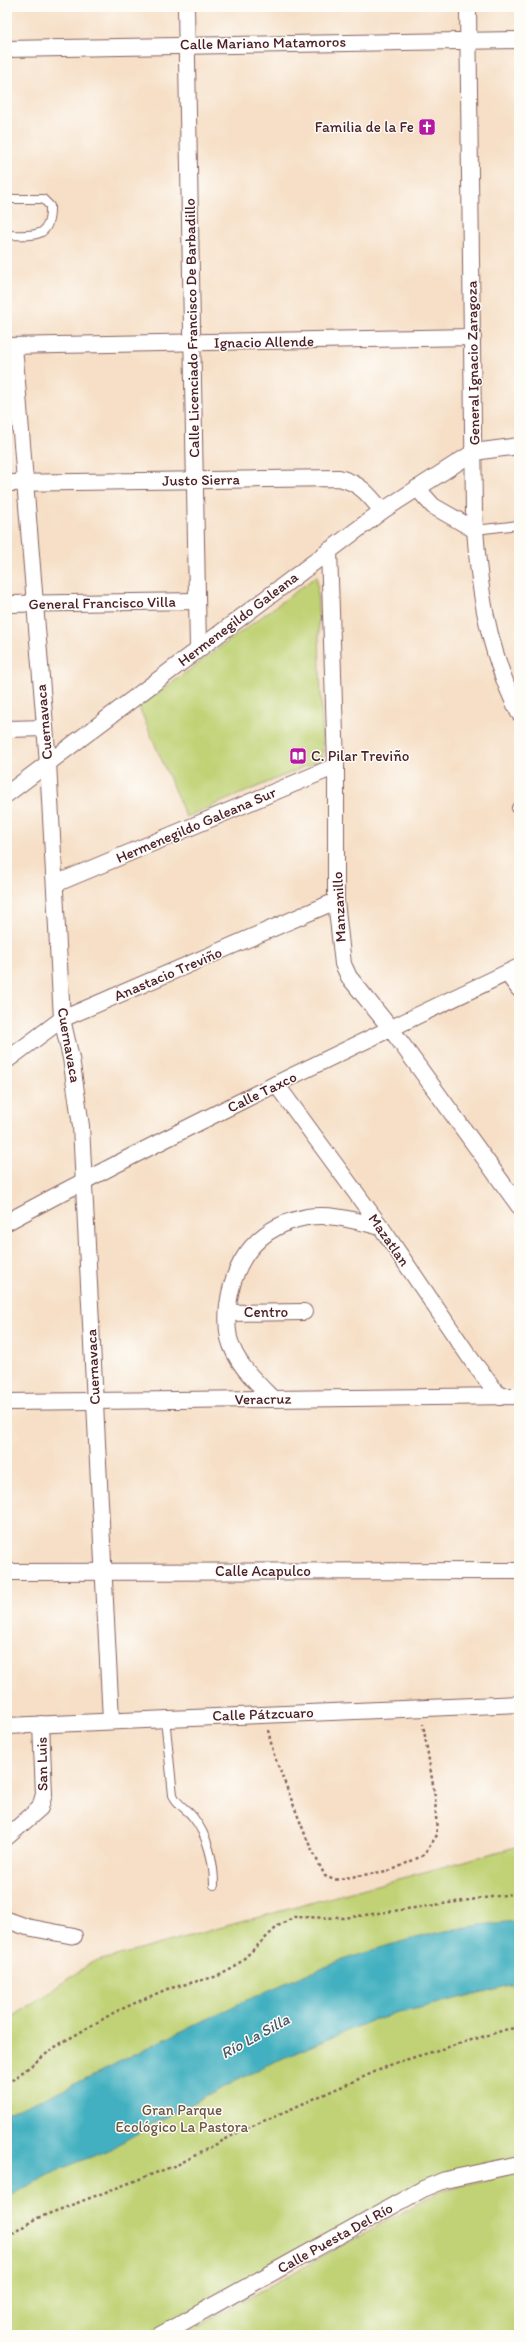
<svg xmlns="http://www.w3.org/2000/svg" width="526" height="2342" viewBox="0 0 526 2342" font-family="Itim,sans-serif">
  <rect width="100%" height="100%" fill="#fdfcf7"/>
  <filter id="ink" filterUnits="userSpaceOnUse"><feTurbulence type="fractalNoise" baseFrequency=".025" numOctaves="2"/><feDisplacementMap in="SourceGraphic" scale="8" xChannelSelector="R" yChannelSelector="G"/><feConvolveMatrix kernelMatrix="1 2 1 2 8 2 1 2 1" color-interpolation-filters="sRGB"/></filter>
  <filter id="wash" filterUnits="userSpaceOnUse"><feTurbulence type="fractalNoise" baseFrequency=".012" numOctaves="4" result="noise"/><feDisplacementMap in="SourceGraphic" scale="16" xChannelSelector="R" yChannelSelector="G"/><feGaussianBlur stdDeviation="0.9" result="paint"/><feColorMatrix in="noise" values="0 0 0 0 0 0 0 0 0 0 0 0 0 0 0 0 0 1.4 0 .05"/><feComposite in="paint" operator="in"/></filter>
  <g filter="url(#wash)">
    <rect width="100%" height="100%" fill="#f6dfc6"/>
    <g fill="#c0d275" stroke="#857850">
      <polygon points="317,576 323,759 186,817 139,707"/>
      <polygon points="519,1846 519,2160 438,2180 146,2335 7,2335 7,2021 91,1963"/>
      <polygon points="519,2172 519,2330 510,2335 181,2335 442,2190"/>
    </g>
    <path fill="#43b0c0" stroke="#466876" d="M519 1921V1983L375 2019 267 2065 151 2125 111 2149 63 2168 7 2197V2113C53 2097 97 2072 141 2051 261 1992 384 1930 519 1921Z"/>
  </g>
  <g filter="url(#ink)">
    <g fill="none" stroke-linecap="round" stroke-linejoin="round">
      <defs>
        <g id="service">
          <path d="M7 199H43L50 206C51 240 34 235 7 235"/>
          <polyline points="475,530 519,525"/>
          <polyline points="519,806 516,808 519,815"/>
          <path d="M165 1718 173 1795C178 1806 186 1808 193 1817 208 1836 214 1862 214 1885"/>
        </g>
        <g id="minor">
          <polyline points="186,7 198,649"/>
          <path d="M468 7 474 512C478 584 486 647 519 713"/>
          <polyline points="7,49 519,40"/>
          <polyline points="7,346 473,337"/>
          <polyline points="14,346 48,763 62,1019 71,1058 81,1126 111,1720"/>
          <path d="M7 483 339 478C360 483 369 495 382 511"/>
          <polyline points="417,488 433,506 475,530"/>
          <polyline points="329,550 336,766 336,901 343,964 349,977 391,1029 519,1206"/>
          <polyline points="7,604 197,601"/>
          <polyline points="7,729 45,728"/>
          <polyline points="7,794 382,511 474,452 519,446"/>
          <polyline points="55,884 336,766"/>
          <polyline points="507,973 519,989"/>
          <polyline points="7,1060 62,1019 336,901"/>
          <polyline points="276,1084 381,1227 473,1362 500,1397"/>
          <path d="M7 1222C175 1131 347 1049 519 967"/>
          <polyline points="228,1313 304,1312"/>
          <path d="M273 1399C256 1382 235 1363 229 1338 227 1328 227 1315 228 1305 234 1259 259 1226 307 1217 332 1213 356 1221 381 1227"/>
          <polyline points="7,1402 519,1396"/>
          <polyline points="7,1572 519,1571"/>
          <polyline points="7,1726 519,1704"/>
          <polyline points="7,1837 40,1808 44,1794 41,1724"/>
          <polyline points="7,1920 27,1927 74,1936"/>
          <polyline points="160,2335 423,2189 445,2180 519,2164"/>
        </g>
      </defs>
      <use href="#service" stroke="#866261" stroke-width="10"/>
      <use href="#minor" stroke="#866261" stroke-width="18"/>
      <g stroke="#866261" stroke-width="2.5" stroke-dasharray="3 3" stroke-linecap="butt">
        <polyline points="268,1730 274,1755 308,1842 325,1876 334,1880 392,1870 424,1855 437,1835 435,1797 423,1724"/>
        <polyline points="7,2084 58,2045 115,2012 167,1989 218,1976 235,1967 278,1926 294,1917 344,1918 519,1893"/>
        <polyline points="7,2237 35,2219 179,2164 241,2131 395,2063 508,2029 519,2028"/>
      </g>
      <use href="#service" stroke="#fff" stroke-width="8"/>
      <use href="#minor" stroke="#fff" stroke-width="16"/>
    </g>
  </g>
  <defs>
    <symbol id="church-square" viewBox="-11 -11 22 22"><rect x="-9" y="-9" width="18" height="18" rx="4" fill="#b5179e" stroke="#fdfcf7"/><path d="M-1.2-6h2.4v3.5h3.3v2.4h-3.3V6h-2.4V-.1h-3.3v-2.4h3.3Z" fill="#fff"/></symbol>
    <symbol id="library-square" viewBox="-11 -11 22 22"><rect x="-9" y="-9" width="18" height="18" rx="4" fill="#b5179e" stroke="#fdfcf7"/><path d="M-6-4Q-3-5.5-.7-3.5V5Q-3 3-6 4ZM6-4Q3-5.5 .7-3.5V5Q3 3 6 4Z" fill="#fff"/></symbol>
  </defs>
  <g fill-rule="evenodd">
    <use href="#church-square" x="417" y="117" width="20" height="20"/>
    <use href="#library-square" x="288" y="746" width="20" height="20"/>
  </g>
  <g text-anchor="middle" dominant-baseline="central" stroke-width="3" stroke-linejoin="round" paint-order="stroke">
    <g font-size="15" fill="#4a1f2b" stroke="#fdfcf7">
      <text transform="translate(263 43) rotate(-1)">Calle Mariano Matamoros</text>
      <text transform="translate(192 328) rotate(-91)">Calle Licenciado Francisco De Barbadillo</text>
      <text transform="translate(264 342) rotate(-1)">Ignacio Allende</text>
      <text transform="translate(473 363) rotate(-91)">General Ignacio Zaragoza</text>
      <text transform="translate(201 480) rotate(-1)">Justo Sierra</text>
      <text transform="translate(102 603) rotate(-1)">General Francisco Villa</text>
      <text transform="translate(238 619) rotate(-37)">Hermenegildo Galeana</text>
      <text transform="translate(44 722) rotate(-95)">Cuernavaca</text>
      <text transform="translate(196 825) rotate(-23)">Hermenegildo Galeana Sur</text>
      <text transform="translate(339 907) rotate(-93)">Manzanillo</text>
      <text transform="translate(168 974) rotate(-23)">Anastacio Treviño</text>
      <text transform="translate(69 1045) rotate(80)">Cuernavaca</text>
      <text transform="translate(262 1092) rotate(-26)">Calle Taxco</text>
      <text transform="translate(389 1240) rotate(55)">Mazatlan</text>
      <text x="266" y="1312">Centro</text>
      <text transform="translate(93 1367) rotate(-93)">Cuernavaca</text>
      <text transform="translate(263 1399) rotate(-1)">Veracruz</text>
      <text x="263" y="1571">Calle Acapulco</text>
      <text transform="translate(263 1714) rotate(-2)">Calle Pátzcuaro</text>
      <text transform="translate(42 1764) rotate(-91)">San Luis</text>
      <text transform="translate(335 2238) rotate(-29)">Calle Puesta Del Río</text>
    </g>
    <g font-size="15" fill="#4a1f2b" stroke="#fdfcf7" text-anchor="end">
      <text x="414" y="127">Familia de la Fe</text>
      <text x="311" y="756" text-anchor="start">C. Pilar Treviño</text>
    </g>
    <g font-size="15" fill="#6d5541" stroke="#fdfcf7">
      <text x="182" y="2110">Gran Parque<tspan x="182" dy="17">Ecológico La Pastora</tspan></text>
    </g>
    <g font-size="16" font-style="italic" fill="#475967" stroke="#fdfcf7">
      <text transform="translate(255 2036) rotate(-29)">Río La Silla</text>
    </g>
  </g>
  <rect width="526" height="2342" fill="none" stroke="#fdfcf7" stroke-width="24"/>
</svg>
